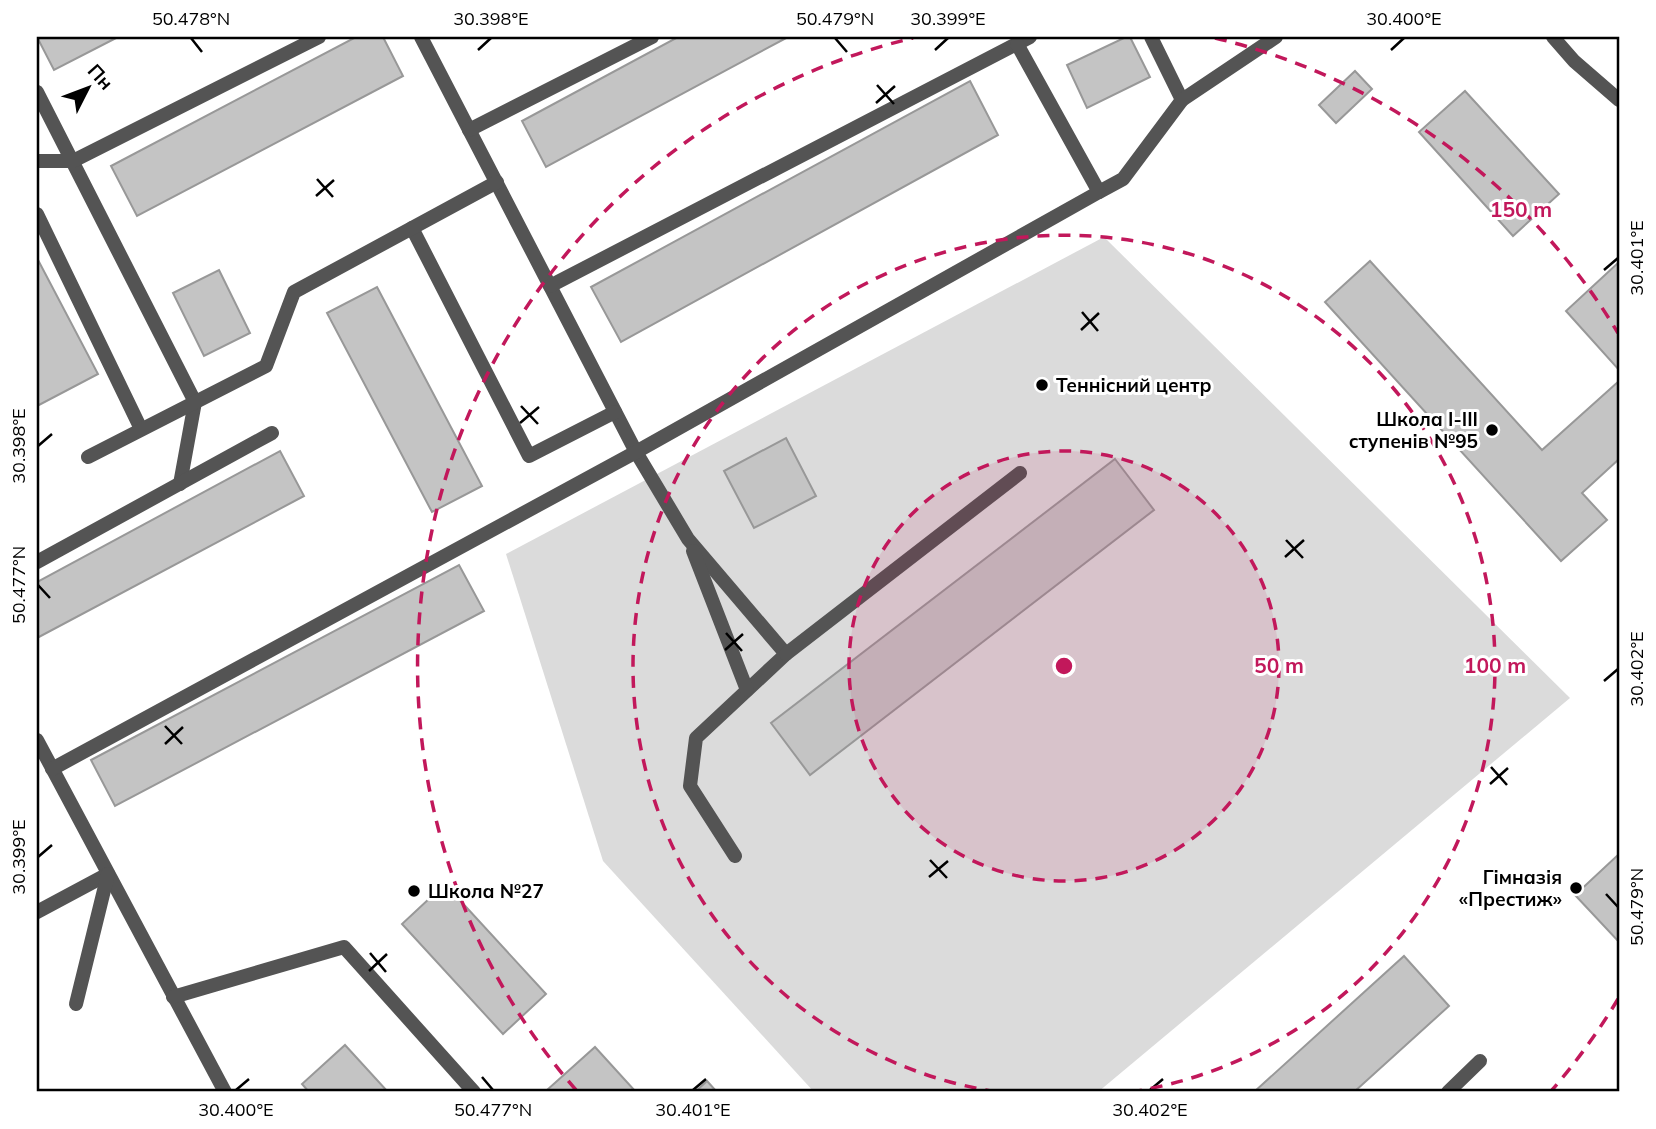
<svg xmlns="http://www.w3.org/2000/svg" width="1656" height="1129" viewBox="0 0 1656 1129" font-family="Mulish,sans-serif">
  <rect width="100%" height="100%" fill="#fff"/>
  <polygon fill="#dbdbdb" points="1104,237 1570,698 1098,1092 814,1092 603,861 506,554"/>
  <g fill="#c4c4c4" stroke="#989898" stroke-width="2">
    <polygon points="37,37 118,37 54,70"/>
    <polygon points="356,37 383,37 403,76 137,216 111,166"/>
    <polygon points="678,37 788,37 546,167 522,121"/>
    <polygon points="1126,37 1130,37 1150,77 1087,108 1067,65"/>
    <polygon points="1355,71 1372,89 1336,123 1319,105"/>
    <polygon points="970,81 998,135 621,342 591,287"/>
    <polygon points="1465,91 1559,194 1513,236 1419,132"/>
    <polygon points="37,258 98,374 37,406"/>
    <polygon points="1370,261 1542,450 1619,381 1619,459 1582,493 1607,520 1561,561 1325,302"/>
    <polygon points="1619,262 1619,370 1566,311"/>
    <polygon points="219,270 250,333 204,356 173,293"/>
    <polygon points="377,287 482,486 432,512 327,313"/>
    <polygon points="786,438 816,496 754,528 724,471"/>
    <polygon points="280,451 304,496 37,638 37,582"/>
    <polygon points="1115,459 1154,510 810,775 771,723"/>
    <polygon points="459,565 484,611 115,806 91,760"/>
    <polygon points="1619,854 1619,942 1575,895"/>
    <polygon points="445,884 546,994 503,1034 402,924"/>
    <polygon points="1404,956 1449,1006 1354,1092 1254,1092"/>
    <polygon points="345,1045 388,1092 309,1092 302,1084"/>
    <polygon points="595,1047 636,1092 549,1092 547,1090"/>
    <polygon points="707,1081 717,1092 695,1092"/>
  </g>
  <g fill="none" stroke-linecap="round" stroke-linejoin="round">
    <g stroke="#545454" stroke-width="14">
      <polyline points="421,37 636,452 688,539 786,654 696,738 690,786 735,856"/>
      <polyline points="1151,37 1182,100"/>
      <polyline points="1553,37 1574,61 1619,100"/>
      <polyline points="37,92 195,402 180,484"/>
      <polyline points="469,130 652,37"/>
      <polyline points="37,161 73,161 319,37"/>
      <polyline points="1099,192 1123,179 1182,100 1276,37"/>
      <polyline points="37,214 141,429"/>
      <polyline points="412,228 529,456 615,412"/>
      <polyline points="550,286 1030,37"/>
      <polyline points="88,457 266,366 294,292 497,182"/>
      <polyline points="693,551 747,690"/>
      <polyline points="37,562 272,433"/>
      <polyline points="786,654 1020,473"/>
      <polyline points="37,740 225,1092"/>
      <polyline points="52,769 636,452 1099,192 1017,44"/>
      <polyline points="37,912 108,874"/>
      <polyline points="173,997 344,947 474,1092"/>
      <polyline points="76,1004 108,874"/>
      <polyline points="1448,1092 1480,1061"/>
    </g>
  </g>
  <path fill="none" stroke="#000" stroke-width="2.5" d="M191 38 202 52M835 38 847 52M478 50 491 38M935 50 948 38M1391 50 1404 38M877 85 894 104M876 103 895 86M317 179 333 197M316 196 334 180M1604 270 1618 258M1082 312 1098 331M1081 330 1099 313M521 406 538 424M520 423 539 407M38 446 52 434M1286 540 1303 558M1285 557 1304 540M38 585 50 598M726 633 742 651M725 650 743 634M1604 681 1618 669M165 726 182 744M165 744 183 727M1491 767 1507 785M1490 784 1508 768M38 857 52 845M930 860 947 878M929 877 948 861M1606 894 1618 907M370 953 386 972M369 971 387 954M482 1077 493 1090M236 1090 249 1079M693 1090 706 1079M1150 1090 1163 1079"/>
  <circle cx="1064" cy="666" r="215" fill="#c2185b" fill-opacity=".12"/>
  <g fill="none" stroke="#c2185b" stroke-width="3.5" stroke-dasharray="12 9">
    <circle cx="1064" cy="666" r="215"/>
    <path d="M997 1092A431 431 0 1 1 1131 1092"/>
    <path d="M1618 999A646 646 0 0 1 1552 1090M576 1090A646 646 0 0 1 913 38M1215 38A646 646 0 0 1 1618 333"/>
  </g>
  <g fill="#000" stroke="#fff" stroke-width="2.5">
    <circle cx="1042" cy="385" r="7"/>
    <circle cx="1492" cy="430" r="7"/>
    <circle cx="1576" cy="888" r="7"/>
    <circle cx="414" cy="891" r="7"/>
  </g>
  <g text-anchor="middle" dominant-baseline="central" stroke-width="6" stroke-linejoin="round" paint-order="stroke">
    <g font-size="19" font-weight="bold" fill="#000" stroke="#fff" text-anchor="start">
      <text x="1056" y="385">Теннісний центр</text>
      <text x="1478" y="419" text-anchor="end">Школа І-ІІІ<tspan x="1478" dy="22">ступенів №95</tspan></text>
      <text x="1562" y="877" text-anchor="end">Гімназія<tspan x="1562" dy="22">«Престиж»</tspan></text>
      <text x="428" y="891">Школа №27</text>
    </g>
  </g>
  <circle cx="1064" cy="666" r="10" fill="#c2185b" stroke="#fff" stroke-width="3.5"/>
  <g font-size="21" text-anchor="middle" font-weight="bold" fill="#c2185b" stroke="#fff" stroke-width="6" stroke-linejoin="round" paint-order="stroke">
    <text x="1521" y="217">150 m</text>
    <text x="1279" y="673">50 m</text>
    <text x="1495" y="673">100 m</text>
  </g>
  <rect width="1656" height="1129" fill="none" stroke="#ffffff" stroke-width="77"/>
  <g transform="translate(88 88) rotate(48)" stroke="#ffffff" stroke-width="5" paint-order="stroke">
  <path d="M0-5L12 26L0 18L-12 26Z" fill="#000000"/>
  <text y="-10" font-size="19" font-weight="bold" text-anchor="middle" fill="#000000">Пн</text>
  </g>
  <rect x="38" y="38" width="1580" height="1052" fill="none" stroke="#000" stroke-width="2.5"/>
  <g font-size="18" text-anchor="middle" fill="#000">
    <text x="191" y="25">50.478°N</text>
    <text x="491" y="25">30.398°E</text>
    <text x="835" y="25">50.479°N</text>
    <text x="948" y="25">30.399°E</text>
    <text x="1404" y="25">30.400°E</text>
    <text transform="translate(1637 258) rotate(-90)" y="6">30.401°E</text>
    <text transform="translate(19 446) rotate(-90)" y="6">30.398°E</text>
    <text transform="translate(19 585) rotate(-90)" y="6">50.477°N</text>
    <text transform="translate(1637 669) rotate(-90)" y="6">30.402°E</text>
    <text transform="translate(19 857) rotate(-90)" y="6">30.399°E</text>
    <text transform="translate(1637 907) rotate(-90)" y="6">50.479°N</text>
    <text x="236" y="1116">30.400°E</text>
    <text x="493" y="1116">50.477°N</text>
    <text x="693" y="1116">30.401°E</text>
    <text x="1150" y="1116">30.402°E</text>
  </g>
</svg>
